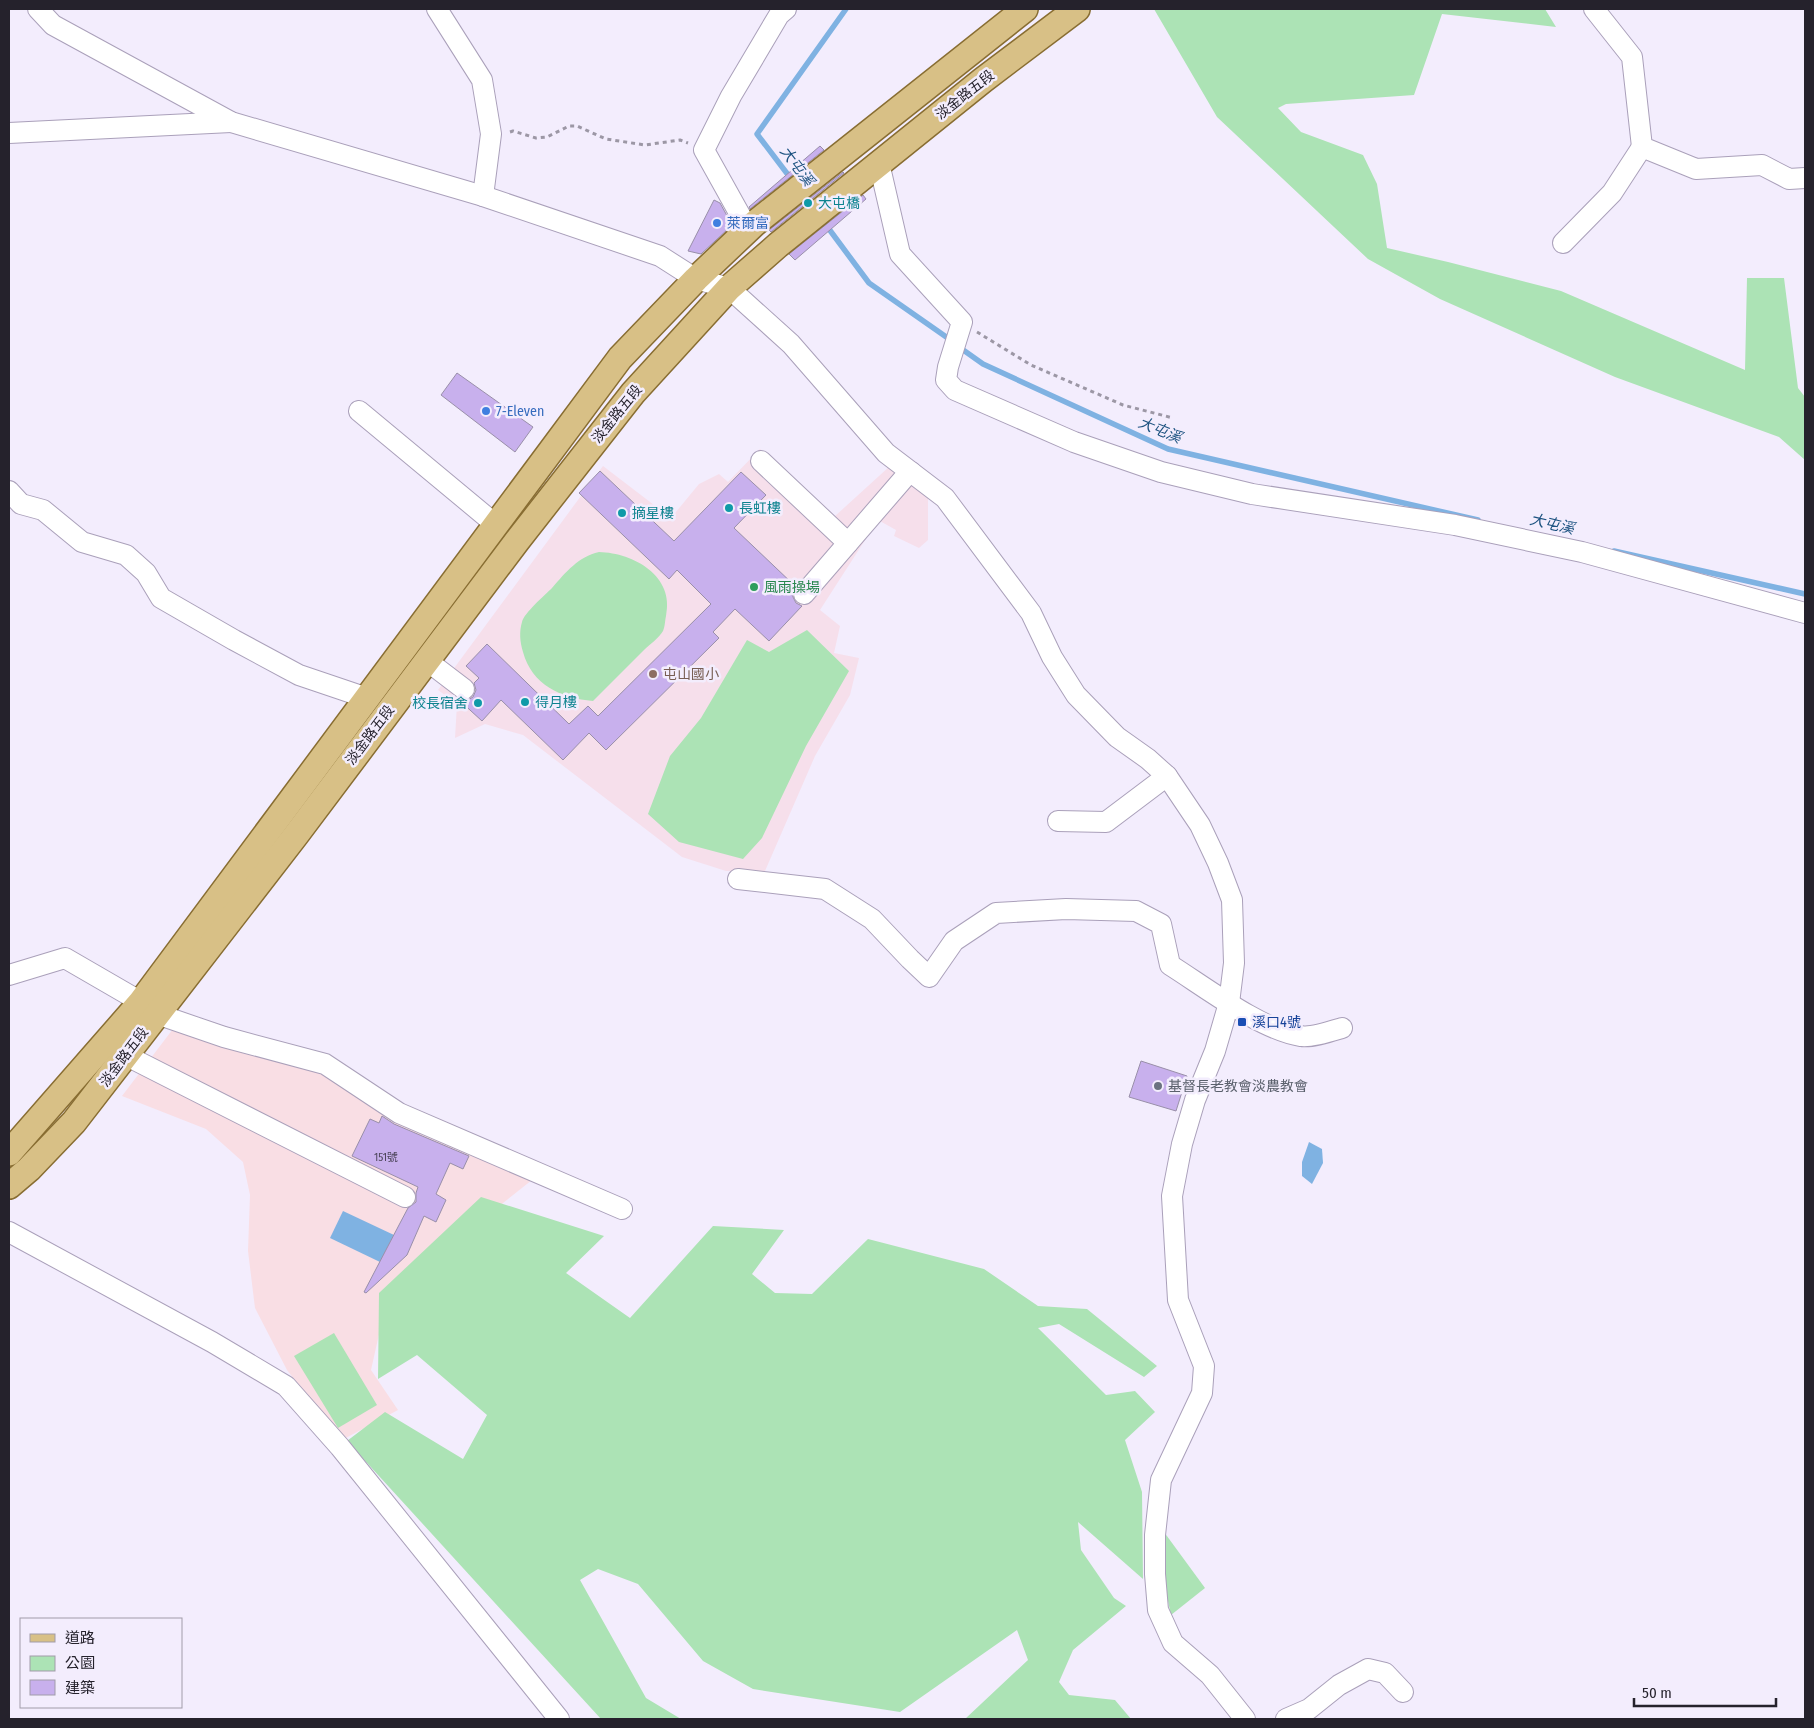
<svg xmlns="http://www.w3.org/2000/svg" width="1814" height="1728" viewBox="0 0 1814 1728" font-family="'Fira Sans Condensed','Noto Sans TC',sans-serif">
  <rect width="100%" height="100%" fill="#f3edfd"/>
  <polygon fill="#f9dee4" points="176,1025 321,1068 532,1180 388,1294 371,1370 398,1410 342,1440 287,1370 255,1308 248,1251 250,1195 243,1162 206,1129 122,1096"/>
  <polygon fill="#f6dfeb" points="760,449 834,517 890,466 928,493 928,540 919,548 894,536 896,530 878,520 820,610 840,626 834,653 859,658 850,695 815,756 765,871 726,871 682,857 523,735 485,724 455,738 457,704 438,690 603,466 671,518 699,484 719,474 728,482"/>
  <g fill="#ace3b5">
    <polygon points="1154,9 1545,9 1556,27 1442,14 1414,95 1286,104 1278,108 1301,132 1363,155 1377,184 1387,248 1448,262 1561,291 1745,370 1747,278 1784,278 1798,388 1805,397 1805,460 1779,437 1615,377 1440,299 1368,259 1217,117"/>
    <path d="M599 552C634 553 675 576 666 616 665 620 665 627 663 631 659 638 650 644 644 650 627 667 610 684 593 701 561 698 532 685 523 652 520 642 519 632 522 622 524 613 545 595 552 588 566 572 578 557 599 552Z"/>
    <polygon points="807,630 849,671 806,746 762,838 743,859 679,842 648,814 670,756 701,718 747,640 769,652"/>
    <polygon points="481,1197 604,1236 566,1273 630,1318 713,1226 784,1230 752,1274 775,1293 812,1294 868,1239 984,1269 1038,1306 1087,1309 1157,1366 1144,1377 1059,1324 1038,1328 1106,1395 1135,1391 1155,1412 1125,1440 1142,1492 1143,1579 1078,1522 1081,1550 1114,1598 1126,1606 1073,1650 1059,1682 1069,1695 1115,1700 1131,1719 965,1719 1028,1660 1017,1630 900,1712 753,1689 703,1661 638,1584 598,1569 580,1580 646,1698 681,1719 601,1719 347,1441 385,1412 463,1459 487,1415 417,1355 378,1379 379,1293"/>
    <polygon points="334,1333 377,1405 338,1428 294,1356"/>
    <polygon points="1164,1532 1205,1588 1171,1615 1164,1582"/>
  </g>
  <g fill="#7fb2e2">
    <polygon points="1309,1142 1322,1149 1323,1163 1312,1184 1302,1176 1302,1162"/>
    <polygon points="343,1211 394,1235 380,1262 330,1238"/>
  </g>
  <g fill="none" stroke-linecap="round" stroke-linejoin="round">
    <g stroke="#7fb2e2" stroke-width="5.5">
      <polyline points="795,184 757,134 846,9"/>
      <polyline points="826,225 869,283 952,341"/>
      <polyline points="959,347 983,364 1168,449 1478,520"/>
      <polyline points="1614,551 1805,594"/>
    </g>
  </g>
  <g fill="#c8b0ed" stroke="#998fa9">
    <polygon points="820,146 824,150 750,209 749,207"/>
    <polygon points="843,172 844,173 771,232 769,230"/>
    <polygon points="863,195 866,199 795,260 789,254"/>
    <polygon points="714,200 720,203 731,223 729,228 701,254 688,251"/>
    <polygon points="457,373 533,427 515,452 441,395"/>
    <polygon points="600,471 674,541 741,472 766,495 734,528 795,586 792,591 793,597 796,603 802,606 769,641 735,609 713,632 719,638 606,750 589,733 563,760 501,700 482,721 459,700 468,700 473,697 476,690 474,683 479,678 466,666 487,644 569,724 588,706 598,716 711,604 677,570 669,579 579,493"/>
    <polygon points="1141,1061 1187,1076 1176,1111 1129,1097"/>
    <polygon points="382,1116 394,1124 469,1156 463,1169 450,1163 436,1194 446,1200 436,1222 424,1216 407,1255 366,1293 364,1292 399,1225 408,1208 416,1202 416,1193 418,1187 352,1156 370,1119 379,1123"/>
  </g>
  <g fill="none" stroke-linecap="round" stroke-linejoin="round">
    <defs>
      <g id="minor">
        <polyline points="38,9 53,25 231,122 483,196 660,256 696,279 729,288 791,344 886,453 945,498 1031,613 1052,657 1076,695 1117,737 1148,759 1167,776 1200,825 1218,863 1232,900 1234,963 1229,1003 1215,1051 1195,1100 1182,1144 1172,1196 1178,1300 1204,1366 1202,1393 1161,1480 1155,1535 1155,1574 1158,1610 1173,1643 1210,1675 1245,1719"/>
        <polyline points="437,9 482,80 491,134 483,196"/>
        <polyline points="1594,9 1632,57 1642,147 1696,169 1762,165 1789,179 1805,178"/>
        <polyline points="9,133 231,122"/>
        <polyline points="879,163 900,254 962,322 948,367 946,380 955,390 1074,442 1161,472 1252,494 1455,525 1582,552 1805,613"/>
        <polyline points="748,229 704,150 731,96 779,15 786,9"/>
        <polyline points="1563,243 1612,193 1642,147"/>
        <polyline points="359,411 495,524"/>
        <polyline points="761,461 848,543"/>
        <polyline points="9,491 21,504 43,510 82,542 126,555 146,573 161,598 234,640 299,675 367,698"/>
        <polyline points="804,594 905,477 911,472"/>
        <polyline points="426,660 464,689"/>
        <polyline points="1058,821 1106,822 1167,776"/>
        <path d="M738 879 825 889 872 919 910 959 929 977 954 941 996 913 1066 909 1136 911 1161 924 1170 965C1205 987 1261 1030 1301 1036 1311 1038 1332 1031 1342 1028"/>
        <polyline points="9,975 65,958 141,1002"/>
        <polyline points="157,1014 224,1037 325,1064 399,1113 622,1209"/>
        <polyline points="125,1055 405,1197"/>
        <polyline points="9,1232 212,1342 286,1386 340,1447 559,1719"/>
        <polyline points="1286,1719 1309,1709 1339,1685 1368,1669 1385,1673 1403,1692"/>
      </g>
      <g id="major">
        <polyline points="9,1153 141,1002 620,358 696,279 754,224 1025,9"/>
        <polyline points="9,1186 29,1169 74,1122 296,835 517,541 633,393 729,288 778,245 983,80 1077,9"/>
      </g>
    </defs>
    <use href="#minor" stroke="#aaa0ba" stroke-width="22"/>
    <use href="#major" stroke="#886d32" stroke-width="28"/>
    <g stroke="#9c97a5" stroke-width="3" stroke-dasharray="4 4" stroke-linecap="butt">
      <polyline points="510,132 513,131 536,138 547,137 569,126 577,126 606,139 645,145 680,140 688,143"/>
      <polyline points="977,332 1031,365 1123,405 1173,418"/>
    </g>
    <use href="#minor" stroke="#fff" stroke-width="20"/>
    <use href="#major" stroke="#d8c086" stroke-width="25"/>
  </g>
  <g fill="#0f9aa8" stroke="#f3edfd" stroke-width="2">
    <circle cx="808" cy="203" r="5"/>
    <circle cx="729" cy="508" r="5"/>
    <circle cx="622" cy="513" r="5"/>
    <circle cx="525" cy="702" r="5"/>
    <circle cx="478" cy="703" r="5"/>
  </g>
  <g fill="#3f7fe0" stroke="#f3edfd" stroke-width="2">
    <circle cx="717" cy="223" r="5"/>
    <circle cx="486" cy="411" r="5"/>
  </g>
  <circle fill="#2e9e5b" stroke="#f3edfd" stroke-width="2" cx="754" cy="587" r="5"/>
  <circle fill="#8d6e63" stroke="#f3edfd" stroke-width="2" cx="653" cy="674" r="5"/>
  <rect fill="#1a4fb4" stroke="#f3edfd" stroke-width="2" x="1237" y="1017" width="10" height="10" rx="2.5"/>
  <circle fill="#6b7280" stroke="#f3edfd" stroke-width="2" cx="1158" cy="1086" r="5"/>
  <g text-anchor="middle" dominant-baseline="central" stroke-width="5" stroke-linejoin="round" paint-order="stroke">
    <g font-size="11" fill="#4e465c">
      <text x="386" y="1157">151號</text>
    </g>
    <g font-size="14" fill="#25222c" stroke="#f3edfd">
      <text transform="translate(965 95) rotate(-38)">淡金路五段</text>
      <text transform="translate(617 414) rotate(-51)">淡金路五段</text>
      <text transform="translate(370 735) rotate(-53)">淡金路五段</text>
      <text transform="translate(124 1057) rotate(-53)">淡金路五段</text>
    </g>
    <g font-size="14" fill="#0d838f" stroke="#f3edfd" text-anchor="start">
      <text x="818" y="203">大屯橋</text>
      <text x="739" y="508">長虹樓</text>
      <text x="632" y="513">摘星樓</text>
      <text x="535" y="702">得月樓</text>
      <text x="468" y="703" text-anchor="end">校長宿舍</text>
    </g>
    <g font-size="14" fill="#366cbe" stroke="#f3edfd" text-anchor="start">
      <text x="727" y="223">萊爾富</text>
      <text x="496" y="411">7-Eleven</text>
    </g>
    <g font-size="14" fill="#27864d" stroke="#f3edfd" text-anchor="start">
      <text x="764" y="587">風雨操場</text>
    </g>
    <g font-size="14" fill="#785e54" stroke="#f3edfd" text-anchor="start">
      <text x="663" y="674">屯山國小</text>
    </g>
    <g font-size="14" fill="#164399" stroke="#f3edfd" text-anchor="start">
      <text x="1252" y="1022">溪口4號</text>
    </g>
    <g font-size="14" fill="#5b616d" stroke="#f3edfd" text-anchor="start">
      <text x="1168" y="1086">基督長老教會淡農教會</text>
    </g>
    <g font-size="15" font-style="italic" fill="#1d5381" stroke="#f3edfd">
      <text transform="translate(797 166) rotate(53)">大屯溪</text>
      <text transform="translate(1160 430) rotate(22)">大屯溪</text>
      <text transform="translate(1552 524) rotate(13)">大屯溪</text>
    </g>
  </g>
  <rect width="1814" height="1728" fill="none" stroke="#25222c" stroke-width="20"/>
  <rect x="20" y="1618" width="162" height="90" fill="#f3edfd" stroke="#a19ca9"/>
  <rect x="30" y="1634" width="25" height="8" fill="#d8c086" stroke="#a19ca9"/>
  <text x="65" y="1643" font-size="15" fill="#25222c">道路</text>
  <rect x="30" y="1656" width="25" height="15" fill="#ace3b5" stroke="#a19ca9"/>
  <text x="65" y="1668" font-size="15" fill="#25222c">公園</text>
  <rect x="30" y="1680" width="25" height="15" fill="#c8b0ed" stroke="#a19ca9"/>
  <text x="65" y="1693" font-size="15" fill="#25222c">建築</text>
  <path d="M1634 1698v8h142v-8" fill="none" stroke="#25222c" stroke-width="2.5"/>
  <text x="1642" y="1698" font-size="15" fill="#25222c" stroke="#f3edfd" stroke-width="4" paint-order="stroke">50 m</text>
</svg>
